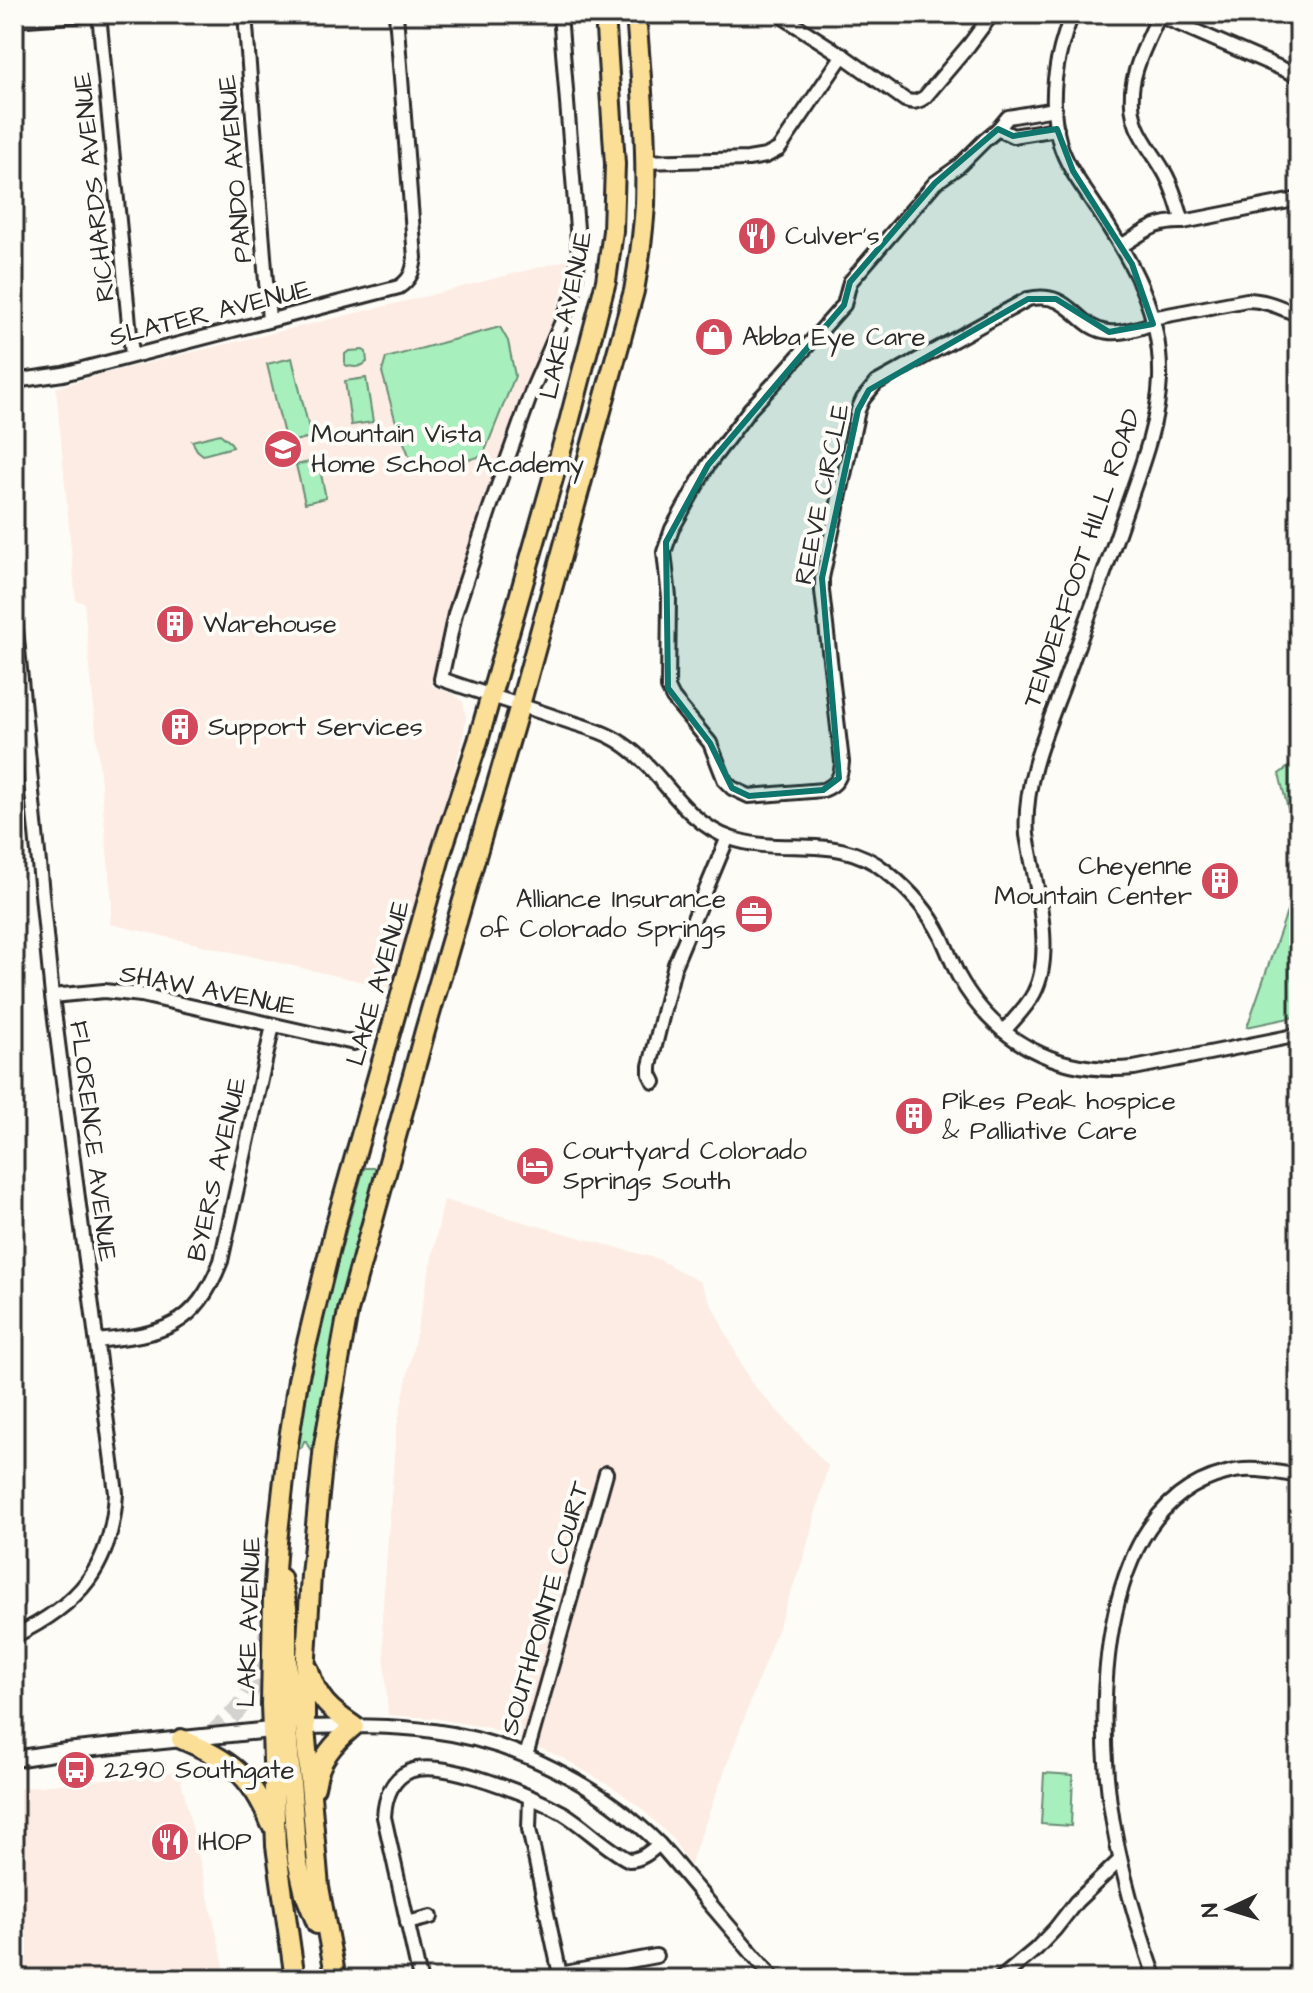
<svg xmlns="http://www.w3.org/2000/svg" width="1313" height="1993" viewBox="0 0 1313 1993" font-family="'Architects Daughter',sans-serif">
  <rect width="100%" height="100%" fill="#fdfcf7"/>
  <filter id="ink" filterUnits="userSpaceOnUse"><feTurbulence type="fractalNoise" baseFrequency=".0125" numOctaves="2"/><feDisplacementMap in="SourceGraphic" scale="16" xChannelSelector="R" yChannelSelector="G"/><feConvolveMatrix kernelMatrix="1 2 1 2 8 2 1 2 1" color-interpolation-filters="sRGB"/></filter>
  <g filter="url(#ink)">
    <g fill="#fdece3">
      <polygon points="571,259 565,286 477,522 440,638 432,686 454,694 463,702 466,717 463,738 394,989 110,924 112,904 84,602 76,601 56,388 102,374 431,295"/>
      <polygon points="444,1200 658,1259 700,1282 750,1381 828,1466 804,1557 693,1856 691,1866 671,1837 641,1808 617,1790 563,1758 512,1736 489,1728 433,1718 388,1715 382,1618 396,1431"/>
      <polygon points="179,1771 227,1979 14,1979 14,1789"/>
    </g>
    <g fill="#a7efbc" stroke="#698d74" stroke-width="2">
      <polygon points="500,327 508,341 515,376 483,456 424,471 416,468 410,458 395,419 382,372 386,358"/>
      <path d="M363 350 366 352 367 362C360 368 354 368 345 365V354L349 351Z"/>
      <polygon points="292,358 311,437 286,443 267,364"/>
      <polygon points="366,378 373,422 351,425 345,381"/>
      <polygon points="220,434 231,443 233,447 203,455 197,450 192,441"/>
      <polygon points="318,460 326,498 305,503 296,465"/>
      <polygon points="1299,759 1299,852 1279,774"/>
      <polygon points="1299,877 1299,1016 1247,1027"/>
      <path d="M364 1168H376C351 1262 326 1355 313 1452L308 1446 306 1441H304L302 1447 297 1450C312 1354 337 1261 364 1168Z"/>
      <polygon points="1044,1773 1073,1775 1071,1826 1041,1824"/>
    </g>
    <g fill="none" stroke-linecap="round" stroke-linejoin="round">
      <path stroke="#d3d2ce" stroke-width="18" stroke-dasharray="18 9" stroke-linecap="butt" d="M211 1735C222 1725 234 1715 243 1703 258 1682 264 1654 268 1629"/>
      <defs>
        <g id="minor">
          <polyline points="99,14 132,355"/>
          <polyline points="245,14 269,320"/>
          <path d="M560 14 579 254 573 296 533 388 490 508 455 614 441 679C481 693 521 705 561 719 582 726 604 731 623 744 663 771 682 821 730 838 783 857 838 831 887 872 908 889 929 912 941 936 947 949 952 962 958 975 995 1042 1057 1075 1134 1068L1299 1035"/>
          <path d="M783 14 786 19 845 57 905 100C913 103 918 102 925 97L969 45 992 14"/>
          <polyline points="1156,14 1299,76"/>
          <path d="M1159 15C1149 39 1134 65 1132 91 1129 131 1150 145 1166 175 1174 190 1178 206 1183 222"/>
          <polyline points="14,20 95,14"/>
          <path d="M1055 109 1008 117 998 129 986 139 959 166 935 183 850 282 844 305 840 309 780 377 750 409 708 465 672 529 664 552 669 597 668 688 673 698 710 743 725 781 732 788 749 796 823 790C837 785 841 777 842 762L822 591V578L858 410 863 399 876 383 1028 299C1072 289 1075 329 1109 332 1123 334 1140 327 1153 324"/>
          <polyline points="998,129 1013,136 1057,129"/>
          <polyline points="644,162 748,159 766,156 779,149 843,55"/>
          <path d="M1121 246C1145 232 1154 221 1183 222L1299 199"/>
          <path d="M1152 318 1247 300C1266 300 1281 308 1299 315"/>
          <path d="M14 381 63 374 399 287C411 279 413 271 415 258L396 14"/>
          <path d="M14 608 52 996 116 1493C112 1567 79 1605 14 1636"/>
          <polyline points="52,996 104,991 141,995 354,1043"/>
          <path d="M1004 1031C1014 1019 1027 1007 1034 993 1056 952 1034 879 1027 835 1023 785 1044 736 1062 689 1083 631 1105 572 1125 513 1140 470 1158 425 1160 379 1162 312 1131 260 1096 207 1083 187 1067 167 1060 144 1047 99 1056 56 1072 14"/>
          <polyline points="654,1082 650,1074 650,1066 675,964 728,837"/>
          <path d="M97 1341C163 1334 195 1328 221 1261L273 1025"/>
          <path d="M305 1727C347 1726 391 1725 433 1731 515 1741 601 1786 659 1844 673 1859 685 1875 699 1891 724 1920 749 1950 774 1979"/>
          <polyline points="526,1756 606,1473"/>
          <polyline points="530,1797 529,1829 561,1979"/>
          <polyline points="407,1923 431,1917"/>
          <polyline points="560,1974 656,1956"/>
          <path d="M420 1979 384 1817C385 1799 391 1779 410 1771 443 1758 532 1796 563 1813 586 1827 605 1848 629 1860 641 1860 650 1852 659 1844"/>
          <polyline points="1000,1979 1036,1949 1055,1929 1076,1902 1120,1860"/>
          <path d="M1156 1979C1133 1915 1113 1845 1107 1777 1099 1678 1106 1503 1226 1473 1250 1466 1275 1472 1299 1476"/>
        </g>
        <polyline id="tertiary" points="14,1759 66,1751 280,1729"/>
        <g id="primary">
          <polyline points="281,1578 287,1607 287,1728 297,1860 305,1894 317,1924"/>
          <path d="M309 1670C317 1699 330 1710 354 1726 333 1744 319 1759 315 1787"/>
          <path d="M181 1739C229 1759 251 1774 271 1824"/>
          <polyline points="295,1979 276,1846 271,1704 273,1599 277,1542 287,1452 298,1380 335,1227 442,850 478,741 568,426 606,281 613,231 615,164 605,14"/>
          <path d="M336 1979 319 1887 305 1727V1673L311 1575 324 1445 348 1311 425 1031 520 705 634 291C639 263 643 234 645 205 647 142 641 77 636 14"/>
        </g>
      </defs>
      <use href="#minor" stroke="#2b2b2b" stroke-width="18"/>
      <use href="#tertiary" stroke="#2b2b2b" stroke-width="20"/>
      <use href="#primary" stroke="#2b2b2b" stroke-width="24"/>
      <use href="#minor" stroke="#fdfcf7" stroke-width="12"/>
      <use href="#tertiary" stroke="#fdfcf7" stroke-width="14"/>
      <use href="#primary" stroke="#fbdf96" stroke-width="18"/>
    </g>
  </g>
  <path fill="#0f766e" fill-opacity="0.2" stroke="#0f766e" stroke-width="6" stroke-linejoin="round" d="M998 129 1013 136 1057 129 1073 171 1132 264 1153 324 1109 332 1056 299H1028L869 390 858 410 822 578 839 778 823 790 749 796 732 788 710 743 668 688 666 542 708 465 844 305 850 282 935 183Z"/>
  <defs>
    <symbol id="restaurant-disc" viewBox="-11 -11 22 22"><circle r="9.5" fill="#d1495b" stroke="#fdfcf7"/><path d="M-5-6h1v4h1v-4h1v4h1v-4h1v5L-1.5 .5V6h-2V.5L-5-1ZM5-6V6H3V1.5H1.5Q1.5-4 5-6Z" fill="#fff"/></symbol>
    <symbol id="shop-disc" viewBox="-11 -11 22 22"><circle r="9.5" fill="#d1495b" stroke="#fdfcf7"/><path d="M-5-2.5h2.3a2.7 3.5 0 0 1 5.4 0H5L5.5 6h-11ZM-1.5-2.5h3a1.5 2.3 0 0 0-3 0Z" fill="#fff"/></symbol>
    <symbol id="school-disc" viewBox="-11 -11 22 22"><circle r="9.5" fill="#d1495b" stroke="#fdfcf7"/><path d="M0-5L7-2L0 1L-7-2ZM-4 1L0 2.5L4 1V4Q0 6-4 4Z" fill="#fff"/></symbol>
    <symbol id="building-disc" viewBox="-11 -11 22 22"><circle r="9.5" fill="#d1495b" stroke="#fdfcf7"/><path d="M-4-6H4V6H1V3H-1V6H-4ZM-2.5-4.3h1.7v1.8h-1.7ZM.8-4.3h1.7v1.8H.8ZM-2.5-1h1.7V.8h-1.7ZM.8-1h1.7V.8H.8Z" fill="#fff"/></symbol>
    <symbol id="office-disc" viewBox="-11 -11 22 22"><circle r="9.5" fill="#d1495b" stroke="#fdfcf7"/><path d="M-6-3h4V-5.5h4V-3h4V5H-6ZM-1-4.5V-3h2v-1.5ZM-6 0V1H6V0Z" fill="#fff"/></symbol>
    <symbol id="hotel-disc" viewBox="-11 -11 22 22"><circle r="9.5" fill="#d1495b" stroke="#fdfcf7"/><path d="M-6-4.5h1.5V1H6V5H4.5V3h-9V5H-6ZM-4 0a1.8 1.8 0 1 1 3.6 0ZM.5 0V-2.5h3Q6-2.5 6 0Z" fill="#fff"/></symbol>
    <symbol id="bus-disc" viewBox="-11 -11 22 22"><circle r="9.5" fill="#d1495b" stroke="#fdfcf7"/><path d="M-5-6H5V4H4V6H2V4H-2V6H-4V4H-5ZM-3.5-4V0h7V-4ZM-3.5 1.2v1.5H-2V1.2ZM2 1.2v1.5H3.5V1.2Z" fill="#fff"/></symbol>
  </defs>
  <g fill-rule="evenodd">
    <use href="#restaurant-disc" x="735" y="214" width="44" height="44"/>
    <use href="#shop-disc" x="692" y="315" width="44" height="44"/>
    <use href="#school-disc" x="261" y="427" width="44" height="44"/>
    <use href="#building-disc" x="153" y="602" width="44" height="44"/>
    <use href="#building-disc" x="158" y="705" width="44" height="44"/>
    <use href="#building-disc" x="1198" y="859" width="44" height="44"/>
    <use href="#office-disc" x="732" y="892" width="44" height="44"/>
    <use href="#building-disc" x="892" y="1094" width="44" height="44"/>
    <use href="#hotel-disc" x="513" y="1144" width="44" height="44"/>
    <use href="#bus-disc" x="54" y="1748" width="44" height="44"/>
    <use href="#restaurant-disc" x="148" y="1820" width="44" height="44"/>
  </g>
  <g text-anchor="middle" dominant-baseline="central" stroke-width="8" stroke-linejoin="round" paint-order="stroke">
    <g font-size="26" fill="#2b2b2b" stroke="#fdfcf7">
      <text transform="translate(235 169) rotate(-95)">PANDO AVENUE</text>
      <text transform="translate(94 187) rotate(-96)">RICHARDS AVENUE</text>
      <text transform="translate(210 313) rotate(-14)">SLATER AVENUE</text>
      <text transform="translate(566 315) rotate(-78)">LAKE AVENUE</text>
      <text transform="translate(822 494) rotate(-78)">REEVE CIRCLE</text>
      <text transform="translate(1082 558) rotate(-71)">TENDERFOOT HILL ROAD</text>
      <text transform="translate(378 983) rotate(-74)">LAKE AVENUE</text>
      <text transform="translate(208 990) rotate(11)">SHAW AVENUE</text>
      <text transform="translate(93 1141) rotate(83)">FLORENCE AVENUE</text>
      <text transform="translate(217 1169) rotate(-77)">BYERS AVENUE</text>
      <text transform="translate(545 1608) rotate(-74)">SOUTHPOINTE COURT</text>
      <text transform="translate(249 1622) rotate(-88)">LAKE AVENUE</text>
    </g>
    <g font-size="26" fill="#2b2b2b" stroke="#fdfcf7" text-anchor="start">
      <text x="785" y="236">Culver's</text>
      <text x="742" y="337">Abba Eye Care</text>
      <text x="311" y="434">Mountain Vista<tspan x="311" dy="30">Home School Academy</tspan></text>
      <text x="203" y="624">Warehouse</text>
      <text x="208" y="727">Support Services</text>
      <text x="1192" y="866" text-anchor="end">Cheyenne<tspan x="1192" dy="30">Mountain Center</tspan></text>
      <text x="726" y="899" text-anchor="end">Alliance Insurance<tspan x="726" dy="30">of Colorado Springs</tspan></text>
      <text x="942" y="1101">Pikes Peak hospice<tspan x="942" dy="30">&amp; Palliative Care</tspan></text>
      <text x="563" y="1151">Courtyard Colorado<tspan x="563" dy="30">Springs South</tspan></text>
      <text x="104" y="1770">2290 Southgate</text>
      <text x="198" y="1842">IHOP</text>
    </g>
  </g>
  <rect width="1313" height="1993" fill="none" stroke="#fdfcf7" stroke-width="48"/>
  <rect x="24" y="24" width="1265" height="1945" fill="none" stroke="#2b2b2b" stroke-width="3" filter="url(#ink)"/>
  <g transform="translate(1229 1909) rotate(266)" stroke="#fdfcf7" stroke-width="6" paint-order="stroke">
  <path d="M0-6L14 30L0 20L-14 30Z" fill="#2b2b2b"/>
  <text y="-12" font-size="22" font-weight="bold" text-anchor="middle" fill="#2b2b2b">N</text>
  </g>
</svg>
